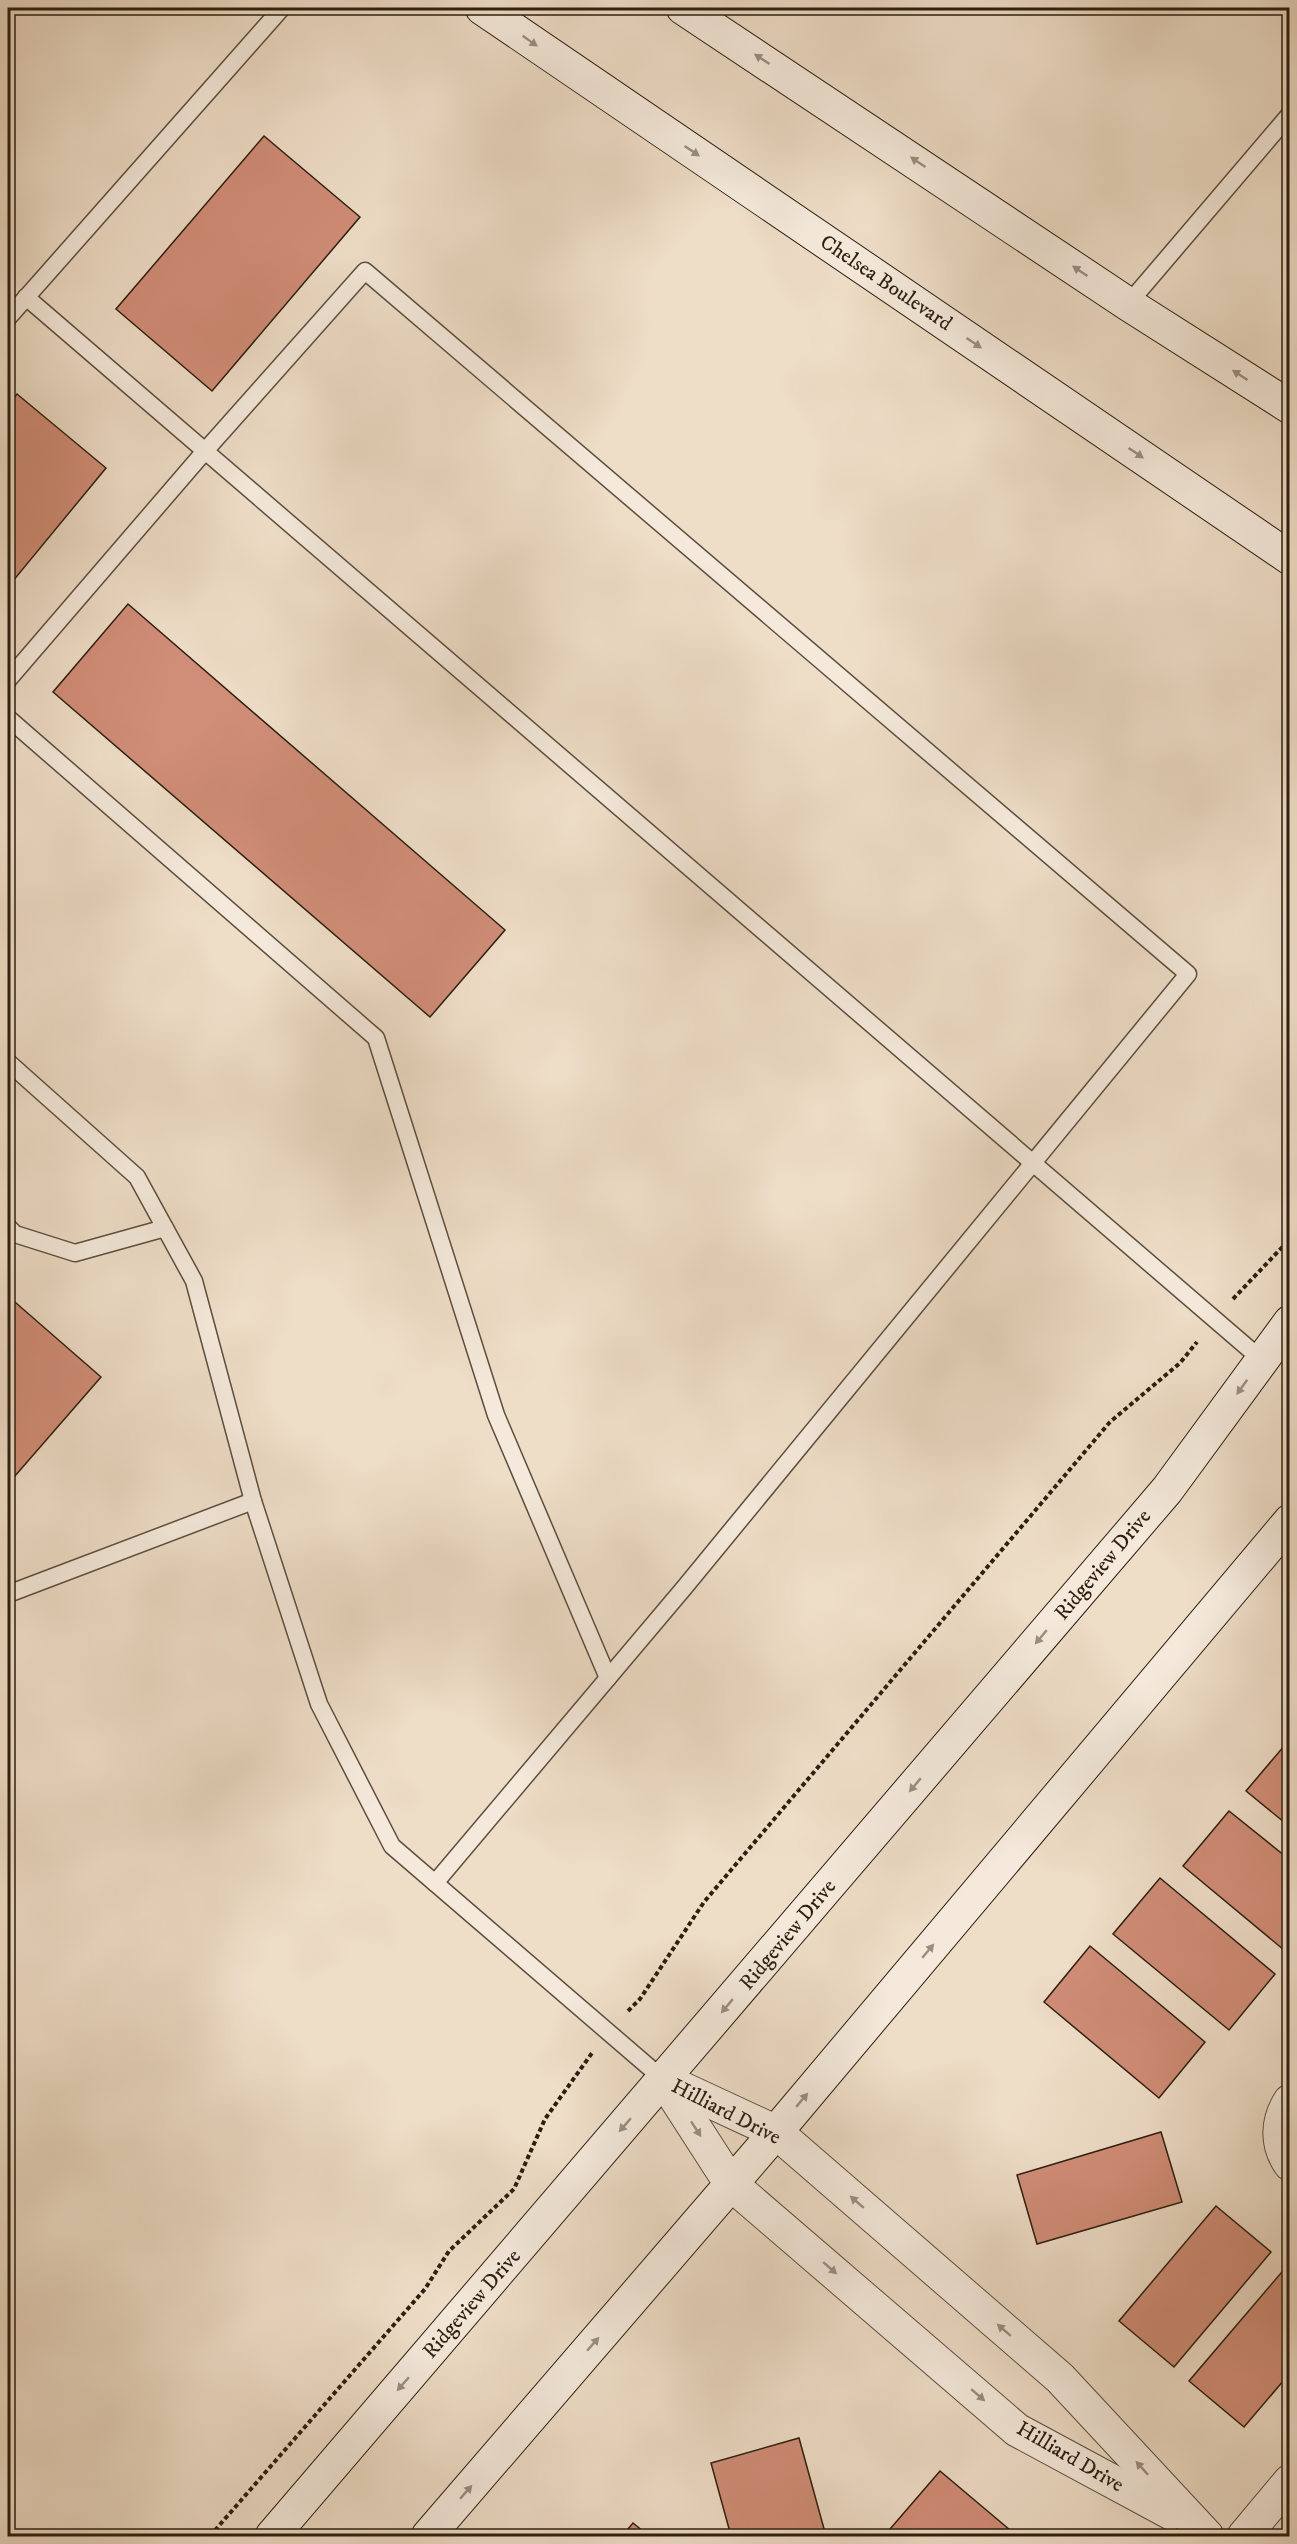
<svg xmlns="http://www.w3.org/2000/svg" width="1297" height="2544" viewBox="0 0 1297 2544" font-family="'IM FELL DW Pica',serif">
  <rect width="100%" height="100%" fill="#eeddc7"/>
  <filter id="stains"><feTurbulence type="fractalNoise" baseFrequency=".00333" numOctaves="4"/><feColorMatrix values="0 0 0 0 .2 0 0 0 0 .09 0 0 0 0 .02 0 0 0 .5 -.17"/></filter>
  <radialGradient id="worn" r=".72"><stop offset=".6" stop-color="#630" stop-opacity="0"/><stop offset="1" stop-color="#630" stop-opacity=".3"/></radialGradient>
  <g fill="#d08d77" stroke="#2c1f0f" stroke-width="1.5">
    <polygon points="264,136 360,217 212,391 116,309"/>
    <polygon points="17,394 106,468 8,587 8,405"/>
    <polygon points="128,604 505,930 430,1017 53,692"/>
    <polygon points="8,1296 101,1377 8,1484"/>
    <polygon points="1290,1739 1290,1827 1246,1791"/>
    <polygon points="1229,1811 1290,1860 1290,1955 1183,1866"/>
    <polygon points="1160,1878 1275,1974 1229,2030 1113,1934"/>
    <polygon points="1090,1946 1205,2042 1159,2098 1044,2002"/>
    <polygon points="1161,2132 1182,2202 1037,2244 1017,2175"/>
    <polygon points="1216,2206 1271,2252 1174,2367 1119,2321"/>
    <polygon points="1287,2266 1290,2268 1290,2373 1244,2427 1189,2381"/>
    <polygon points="799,2438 826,2536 731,2536 711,2463"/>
    <polygon points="940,2471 1010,2530 1004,2536 884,2536"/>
    <polygon points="633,2523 649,2536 622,2536"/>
  </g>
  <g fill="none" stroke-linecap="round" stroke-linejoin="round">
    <defs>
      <g id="service">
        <polyline points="26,297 1262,1360"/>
        <polyline points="1128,304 1290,114"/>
        <polyline points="8,318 282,8"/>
        <polyline points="8,680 205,451 365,271 1188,974 684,1588 435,1883"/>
        <polyline points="8,718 376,1038 496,1415 608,1678"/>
        <polyline points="8,1062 137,1177 194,1281 253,1501 319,1704 392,1846 664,2080"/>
        <polyline points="8,1227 15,1234 75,1253 165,1228"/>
        <polyline points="8,1594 253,1501"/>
      </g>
      <g id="minor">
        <polyline points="664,2080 776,2132 1060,2378 1207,2536"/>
        <polyline points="664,2080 731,2184 1017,2430 1171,2513"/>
        <path d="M1290 2101C1277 2121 1276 2144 1290 2164"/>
        <polyline points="1244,2536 1290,2481"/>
      </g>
      <g id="secondary">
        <polyline points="482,8 1290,558"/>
        <polyline points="683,8 1128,304 1290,407"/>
        <polyline points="272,2536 1167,1490 1290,1322"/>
        <polyline points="428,2536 776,2132 1290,1521"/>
      </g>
    </defs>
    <use href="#service" stroke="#5c4e3d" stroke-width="19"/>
    <use href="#minor" stroke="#5c4e3d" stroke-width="35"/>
    <use href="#secondary" stroke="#2c1f0f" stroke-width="35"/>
    <g stroke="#2c1f0f" stroke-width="4" stroke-dasharray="4.5 3" stroke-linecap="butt">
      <polyline points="1233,1299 1290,1239"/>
      <polyline points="628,2011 640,1999 704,1902 1110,1422 1180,1363 1197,1342"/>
      <polyline points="210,2536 425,2289 449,2251 514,2189 545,2119 592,2053"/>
    </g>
    <use href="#service" stroke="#f4e9db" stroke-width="16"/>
    <use href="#minor" stroke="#f4e9db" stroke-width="33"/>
    <use href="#secondary" stroke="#f4e9db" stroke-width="33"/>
  </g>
  <defs><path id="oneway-solid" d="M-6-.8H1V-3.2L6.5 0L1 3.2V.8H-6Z" transform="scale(1.5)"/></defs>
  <g fill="#9a8e7f">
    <use href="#oneway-solid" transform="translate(530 41) rotate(35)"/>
    <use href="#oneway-solid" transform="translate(762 59) rotate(-147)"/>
    <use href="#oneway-solid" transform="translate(692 151) rotate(34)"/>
    <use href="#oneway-solid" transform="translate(918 162) rotate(-146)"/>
    <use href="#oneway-solid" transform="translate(1080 271) rotate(-146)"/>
    <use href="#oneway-solid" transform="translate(974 343) rotate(34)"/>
    <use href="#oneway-solid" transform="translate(1240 375) rotate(-147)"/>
    <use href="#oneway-solid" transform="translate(1136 453) rotate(34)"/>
    <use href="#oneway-solid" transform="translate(1242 1387) rotate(126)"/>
    <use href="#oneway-solid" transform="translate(1041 1637) rotate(130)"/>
    <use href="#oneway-solid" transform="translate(915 1785) rotate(130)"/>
    <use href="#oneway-solid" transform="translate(928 1951) rotate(-50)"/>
    <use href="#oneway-solid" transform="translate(727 2006) rotate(130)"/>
    <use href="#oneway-solid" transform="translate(802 2100) rotate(-50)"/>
    <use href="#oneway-solid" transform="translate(625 2125) rotate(131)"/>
    <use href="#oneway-solid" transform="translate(696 2129) rotate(57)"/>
    <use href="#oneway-solid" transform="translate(857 2202) rotate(-139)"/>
    <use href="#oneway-solid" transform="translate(830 2268) rotate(41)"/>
    <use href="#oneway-solid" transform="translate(1004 2330) rotate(-139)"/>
    <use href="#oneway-solid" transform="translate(593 2344) rotate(-49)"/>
    <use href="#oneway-solid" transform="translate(403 2384) rotate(131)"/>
    <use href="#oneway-solid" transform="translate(978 2395) rotate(41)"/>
    <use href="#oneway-solid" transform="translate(1142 2468) rotate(-132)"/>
    <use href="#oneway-solid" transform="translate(466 2492) rotate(-49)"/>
  </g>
  <g text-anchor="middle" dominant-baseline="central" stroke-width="6" stroke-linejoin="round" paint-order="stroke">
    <g font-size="21" fill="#2c1f0f" stroke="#f4e9db">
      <text transform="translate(886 283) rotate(34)">Chelsea Boulevard</text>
      <text transform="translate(1103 1565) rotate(-50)">Ridgeview Drive</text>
      <text transform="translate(788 1935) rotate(-50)">Ridgeview Drive</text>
      <text transform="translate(726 2112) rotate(27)">Hilliard Drive</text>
      <text transform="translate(472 2304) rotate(-49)">Ridgeview Drive</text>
      <text transform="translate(1070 2457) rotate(30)">Hilliard Drive</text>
    </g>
  </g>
  <rect width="1297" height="2544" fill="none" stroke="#eeddc7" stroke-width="30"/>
  <rect x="9" y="9" width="1279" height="2526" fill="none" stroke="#2c1f0f" stroke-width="3"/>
  <rect x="15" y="15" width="1267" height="2514" fill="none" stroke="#2c1f0f" stroke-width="1.5"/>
  <rect width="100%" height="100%" filter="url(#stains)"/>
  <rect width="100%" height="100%" fill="url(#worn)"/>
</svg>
